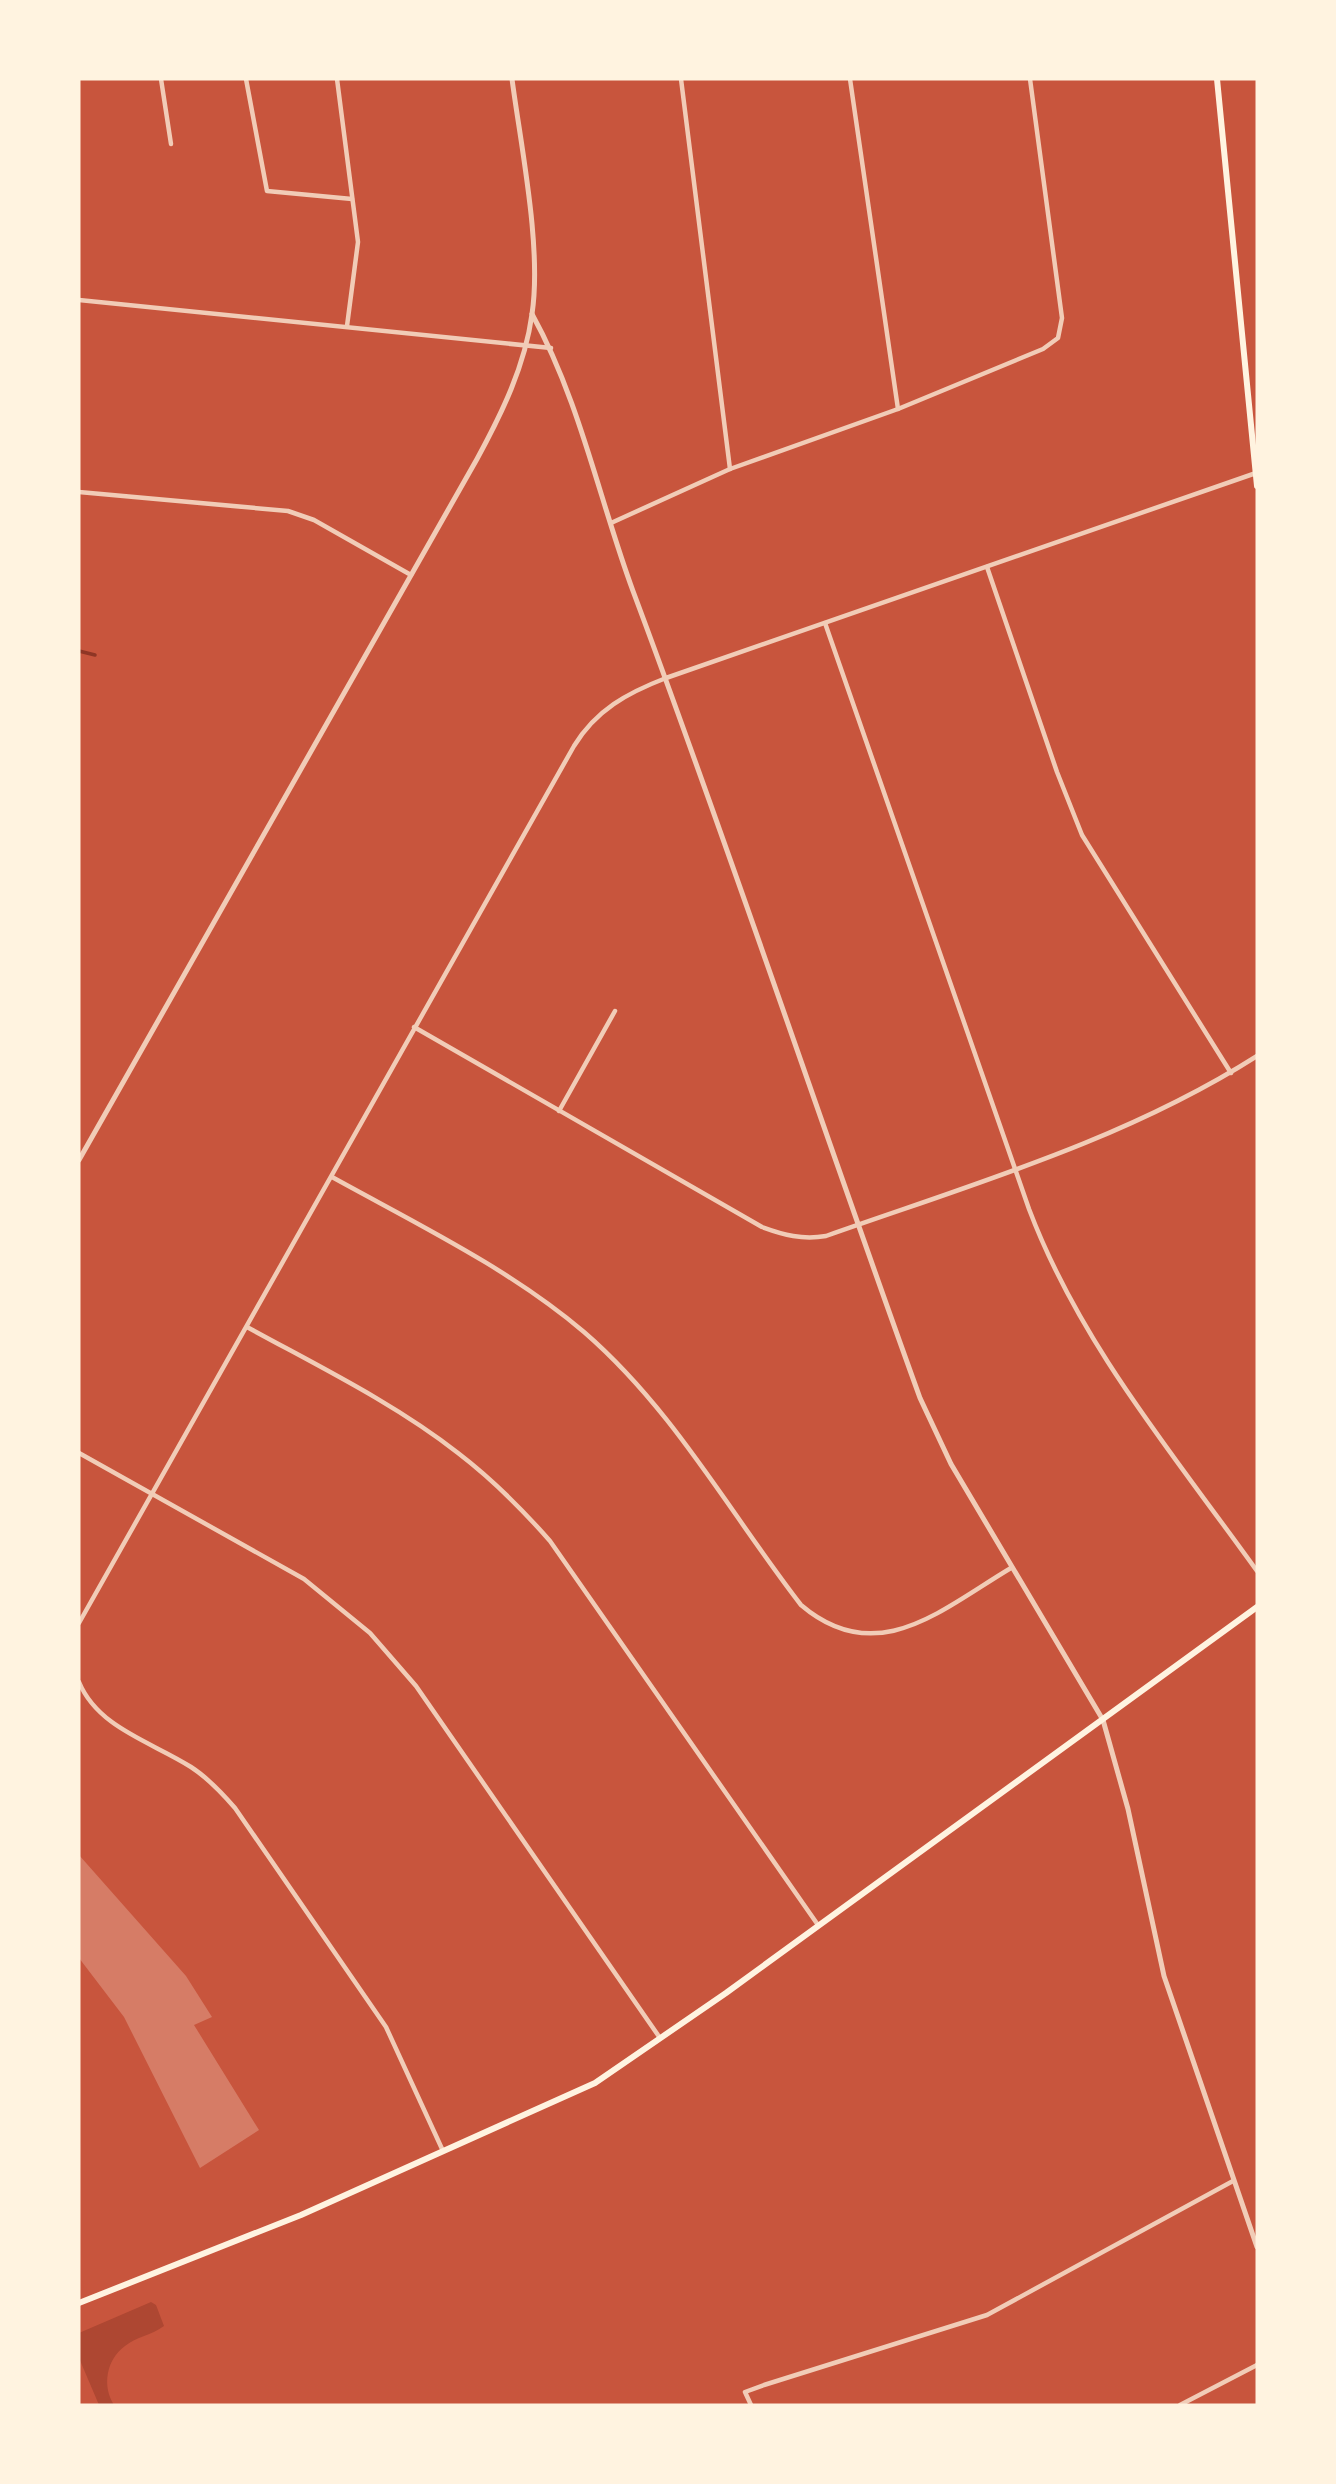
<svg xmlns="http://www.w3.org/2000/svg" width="1336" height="2484" viewBox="0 0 1336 2484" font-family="Arial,sans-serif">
  <rect width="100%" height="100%" fill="#c8553d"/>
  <path fill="#ae4732" d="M151 2302 156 2305 164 2326C152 2335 136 2337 125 2346 106 2360 102 2386 114 2405H99L79 2358V2333Z"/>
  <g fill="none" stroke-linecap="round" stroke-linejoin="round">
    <polyline stroke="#8f3625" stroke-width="3.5" points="79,651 95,655"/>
  </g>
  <polygon fill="#d67c66" points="79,1855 186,1976 212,2017 194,2025 259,2130 200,2168 124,2017 79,1958"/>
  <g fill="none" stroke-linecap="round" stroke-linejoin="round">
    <g stroke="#f1ccb7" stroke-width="4.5">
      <polyline points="161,79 171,144"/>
      <polyline points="246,79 267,191 352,199"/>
      <polyline points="337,79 358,242 347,326"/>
      <polyline points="681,79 730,469"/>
      <polyline points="850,79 898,409"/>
      <polyline points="79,300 551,348"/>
      <polyline points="79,492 288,511 314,520 411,575"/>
      <polyline points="611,523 730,469 898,409 1043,349 1058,338 1062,318 1030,79"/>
      <polyline points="987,567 1057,772 1082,835 1231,1073"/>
      <path d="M825 623 1029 1209C1080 1344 1174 1455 1257 1571"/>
      <path d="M414 1027 762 1227C784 1235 802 1240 826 1236 973 1184 1125 1140 1257 1056"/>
      <polyline points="559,1111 615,1011"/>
      <path d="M332 1177C417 1224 510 1269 584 1332 674 1410 729 1512 801 1605 877 1670 942 1609 1011 1568"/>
      <path d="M247 1327C318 1366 394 1403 458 1453 492 1479 522 1509 550 1541L818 1925"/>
      <polyline points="79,1453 304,1579 370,1633 416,1686 660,2038"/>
      <path d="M79 1623 574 746C596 710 627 693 666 678L1256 473"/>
      <path d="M79 1682C98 1728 152 1742 191 1767 208 1778 222 1793 235 1808L386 2027 443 2151"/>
      <polyline points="751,2405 745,2392 764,2385 987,2315 1233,2181"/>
      <polyline points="1180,2405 1257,2365"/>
    </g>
    <g stroke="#f1ccb7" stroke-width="5">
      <path d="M532 314C580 401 599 499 633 591 733 858 823 1130 920 1398L951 1464 1103 1720 1128 1809 1164 1976 1257 2247"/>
      <path d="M79 1160 477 459C502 413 525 366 532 314 542 248 521 147 512 79"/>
    </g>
    <g stroke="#fff3e0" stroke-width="6">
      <polyline points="1217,79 1257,486"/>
      <polyline points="79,2303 301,2215 595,2083 726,1993 1257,1607"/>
    </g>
  </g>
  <rect width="1336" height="2484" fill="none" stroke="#fff3e0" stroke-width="161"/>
</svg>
